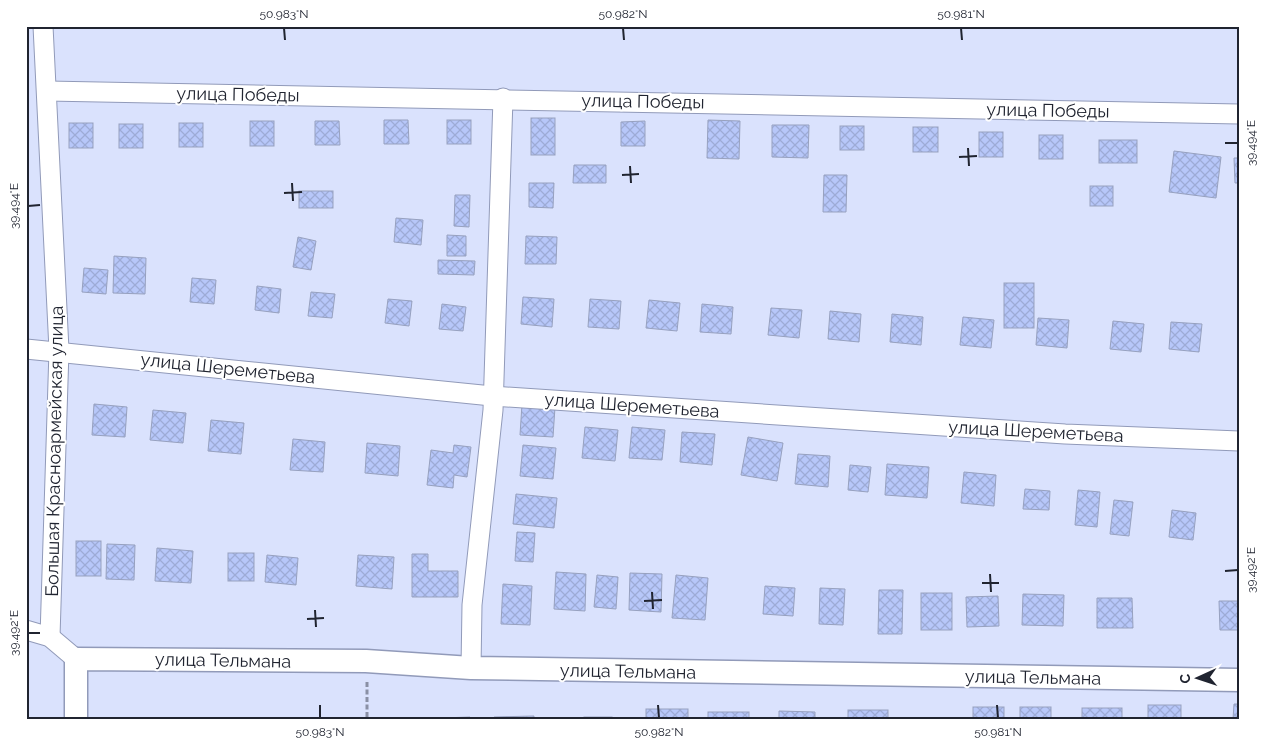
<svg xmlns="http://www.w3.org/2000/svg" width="1265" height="745" viewBox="0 0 1265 745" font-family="Raleway,sans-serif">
  <defs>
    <pattern id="building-cross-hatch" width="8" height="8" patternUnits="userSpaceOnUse" patternTransform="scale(1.25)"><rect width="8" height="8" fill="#b7c7f9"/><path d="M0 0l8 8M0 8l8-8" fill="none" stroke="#9dabd6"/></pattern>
  </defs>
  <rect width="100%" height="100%" fill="#dae2fd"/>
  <g fill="url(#building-cross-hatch)" stroke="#97a1bf">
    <rect x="531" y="118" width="24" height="37"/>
    <polygon points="384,120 408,120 409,144 384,144"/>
    <rect x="447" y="120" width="24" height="24"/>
    <polygon points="708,120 740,121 739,159 707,158"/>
    <rect x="250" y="121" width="24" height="25"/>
    <polygon points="315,121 339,121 340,145 315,145"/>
    <polygon points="645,121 645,146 621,146 621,122"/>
    <rect x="69" y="123" width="24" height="25"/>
    <rect x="179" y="123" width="24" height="24"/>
    <rect x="119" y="124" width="24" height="24"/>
    <polygon points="772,125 809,125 808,158 772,157"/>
    <rect x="840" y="126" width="24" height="24"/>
    <rect x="913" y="127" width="25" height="25"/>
    <rect x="979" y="132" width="24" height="25"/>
    <rect x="1039" y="135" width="24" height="24"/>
    <rect x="1099" y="140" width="38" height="23"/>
    <polygon points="1174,151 1221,157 1216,198 1169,192"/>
    <polygon points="1234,158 1239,158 1239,183 1235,183"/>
    <polygon points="574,165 606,165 606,183 573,183"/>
    <polygon points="824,175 847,175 846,212 823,212"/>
    <polygon points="529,183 554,183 553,208 529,207"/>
    <rect x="1090" y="186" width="23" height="20"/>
    <rect x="299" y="191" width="34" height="17"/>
    <polygon points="455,195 470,195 469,227 454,226"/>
    <polygon points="396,218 423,220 421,245 394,242"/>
    <polygon points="447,235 466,236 466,256 447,256"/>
    <polygon points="526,236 557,237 556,264 525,264"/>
    <polygon points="298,237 316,241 311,270 293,267"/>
    <polygon points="114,256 146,258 145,294 113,293"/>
    <polygon points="438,260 475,261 474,275 438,274"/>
    <polygon points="84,268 108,270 106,294 82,292"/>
    <polygon points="192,278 216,280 214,304 190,302"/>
    <rect x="1004" y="283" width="30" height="45"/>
    <polygon points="257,286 281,289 279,313 255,310"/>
    <polygon points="311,292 335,294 332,318 308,316"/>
    <polygon points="523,297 554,299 552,327 521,324"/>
    <polygon points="388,299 412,301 409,326 385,323"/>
    <polygon points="590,299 621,301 619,329 588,327"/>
    <polygon points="649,300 680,303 677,331 646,328"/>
    <polygon points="442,304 466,307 463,331 439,329"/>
    <polygon points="702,304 733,307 731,334 700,332"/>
    <polygon points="771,308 802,310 799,338 768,335"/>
    <polygon points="830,311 861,314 859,342 828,339"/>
    <polygon points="892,314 923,317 921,345 890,342"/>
    <polygon points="963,317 994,320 991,348 960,345"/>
    <polygon points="1038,318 1069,320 1067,348 1036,345"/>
    <polygon points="1113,321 1144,324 1141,352 1110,349"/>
    <polygon points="1171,322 1202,324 1199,352 1169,349"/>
    <polygon points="94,404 127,407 125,437 92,435"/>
    <polygon points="522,404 555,407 553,437 520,435"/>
    <polygon points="153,410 186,413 183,443 150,440"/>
    <polygon points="211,420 244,423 241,454 208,451"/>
    <polygon points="585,427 618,430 615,461 582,458"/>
    <polygon points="632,427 665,430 662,460 629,458"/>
    <polygon points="682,432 715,434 712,465 680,462"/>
    <polygon points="748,437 783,443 777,481 741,475"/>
    <polygon points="293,439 325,442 323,472 290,470"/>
    <polygon points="367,443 400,446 398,476 365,473"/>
    <polygon points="454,445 471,447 467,477 454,475 453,488 427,485 431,450 453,453"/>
    <polygon points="523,445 556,448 553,479 520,476"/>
    <polygon points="798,454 830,456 828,487 795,484"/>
    <polygon points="887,464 929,467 927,498 885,495"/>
    <polygon points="850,465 871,467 868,492 848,490"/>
    <polygon points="964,472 996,475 994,506 961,503"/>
    <polygon points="1025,489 1050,491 1049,510 1023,509"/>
    <polygon points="1078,490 1100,492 1097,527 1075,525"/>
    <polygon points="516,494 557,498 554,528 513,524"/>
    <polygon points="1114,500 1133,502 1129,536 1110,534"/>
    <polygon points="1172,510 1196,513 1193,540 1169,537"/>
    <polygon points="517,532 535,533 533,562 515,561"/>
    <rect x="76" y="541" width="25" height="35"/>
    <polygon points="107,544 135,545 134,580 106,579"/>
    <polygon points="157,548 193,551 191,583 155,581"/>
    <rect x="228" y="553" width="26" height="28"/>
    <polygon points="412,554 428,554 428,571 458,571 458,597 412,597"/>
    <polygon points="267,555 298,558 296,585 265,582"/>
    <polygon points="358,555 394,557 392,589 356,586"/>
    <polygon points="556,572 586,574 585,611 554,609"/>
    <polygon points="630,573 662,574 661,612 629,610"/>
    <polygon points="597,575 618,577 616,609 594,607"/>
    <polygon points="676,575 708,578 705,620 672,618"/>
    <polygon points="503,584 532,586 530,625 501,624"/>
    <polygon points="765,586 795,588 793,616 763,614"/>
    <polygon points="820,588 845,589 843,625 819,624"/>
    <polygon points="879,590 903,590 902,634 878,634"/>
    <rect x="921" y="593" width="31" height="37"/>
    <polygon points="1023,594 1064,595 1063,626 1022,625"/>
    <polygon points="998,596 999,626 967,627 966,597"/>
    <polygon points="1097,598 1132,598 1133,628 1097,628"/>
    <polygon points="1219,601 1239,601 1239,630 1220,630"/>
    <polygon points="1234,704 1239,704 1239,719 1233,719"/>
    <rect x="1148" y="705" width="33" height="14"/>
    <rect x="973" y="707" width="31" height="12"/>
    <rect x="1020" y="707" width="31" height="12"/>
    <rect x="1082" y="708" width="40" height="11"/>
    <rect x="646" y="709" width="42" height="10"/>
    <rect x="848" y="710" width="40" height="9"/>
    <polygon points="779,711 815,712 815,719 779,719"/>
    <rect x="708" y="712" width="41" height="7"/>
    <polygon points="534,716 534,719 494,719 494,717"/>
    <polygon points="470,717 470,719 442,719 442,718"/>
    <rect x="584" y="717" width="28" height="2"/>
  </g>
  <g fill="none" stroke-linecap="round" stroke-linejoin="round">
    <defs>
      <g id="minor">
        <polyline points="43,26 59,350 50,637"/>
        <polyline points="47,91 1239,114"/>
        <polyline points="26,349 492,396 1065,434 1239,441"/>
        <polyline points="26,630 50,637 76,659"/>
        <polyline points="471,668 472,605 493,410 503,98"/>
      </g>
      <polyline id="tertiary" points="76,719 76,659 366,661 471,668 1239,680"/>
    </defs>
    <use href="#minor" stroke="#919ab9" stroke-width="21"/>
    <use href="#tertiary" stroke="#919ab9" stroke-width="25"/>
    <polyline stroke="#8a90a5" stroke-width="3" stroke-dasharray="5 2.5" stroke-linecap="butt" points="367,682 367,719"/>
    <use href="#minor" stroke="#fff" stroke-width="19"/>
    <use href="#tertiary" stroke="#fff" stroke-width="22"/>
  </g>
  <path fill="none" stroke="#202430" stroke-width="2" d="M284 28 285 40M623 28 624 40M961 28 962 40M1225 143H1238M968 148 969 166M959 157 977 156M630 166 631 183M622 175 639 174M292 183 293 201M284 193 302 192M28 206 40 205M1225 571 1238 570M990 574 991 592M982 583H999M652 592 653 609M644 601 662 600M315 610 316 627M307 619 324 618M28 633H40M320 705V718M658 705 659 718M997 705 998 718"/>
  <g text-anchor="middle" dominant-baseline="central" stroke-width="4" stroke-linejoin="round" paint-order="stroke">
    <g font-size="18" fill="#202430" stroke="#fff">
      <text transform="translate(238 94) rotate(1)">улица Победы</text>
      <text transform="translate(643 101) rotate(1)">улица Победы</text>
      <text transform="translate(1048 110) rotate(1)">улица Победы</text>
      <text transform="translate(228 368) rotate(6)">улица Шереметьева</text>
      <text transform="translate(632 405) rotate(4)">улица Шереметьева</text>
      <text transform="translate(1036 431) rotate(3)">улица Шереметьева</text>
      <text transform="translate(54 451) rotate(-89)">Большая Красноармейская улица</text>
      <text transform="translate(223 660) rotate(1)">улица Тельмана</text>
      <text transform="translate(628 671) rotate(1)">улица Тельмана</text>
      <text transform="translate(1033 677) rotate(1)">улица Тельмана</text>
    </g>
  </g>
  <rect width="1265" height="745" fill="none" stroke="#ffffff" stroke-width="55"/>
  <g transform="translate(1198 678) rotate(267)" stroke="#ffffff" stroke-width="4" paint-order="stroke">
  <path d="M0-4L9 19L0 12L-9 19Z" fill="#202430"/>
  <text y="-8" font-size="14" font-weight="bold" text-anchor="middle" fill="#202430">С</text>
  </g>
  <rect x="28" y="28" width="1210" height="690" fill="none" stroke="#202430" stroke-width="2"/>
  <g font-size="12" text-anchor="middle" fill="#202430">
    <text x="284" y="18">50.983°N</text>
    <text x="623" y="18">50.982°N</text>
    <text x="961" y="18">50.981°N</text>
    <text transform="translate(1251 143) rotate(-90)" y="4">39.494°E</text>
    <text transform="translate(14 206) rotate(-90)" y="4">39.494°E</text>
    <text transform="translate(1251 570) rotate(-90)" y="4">39.492°E</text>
    <text transform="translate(14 633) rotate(-90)" y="4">39.492°E</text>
    <text x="320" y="736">50.983°N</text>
    <text x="659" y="736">50.982°N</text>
    <text x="998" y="736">50.981°N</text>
  </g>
</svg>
